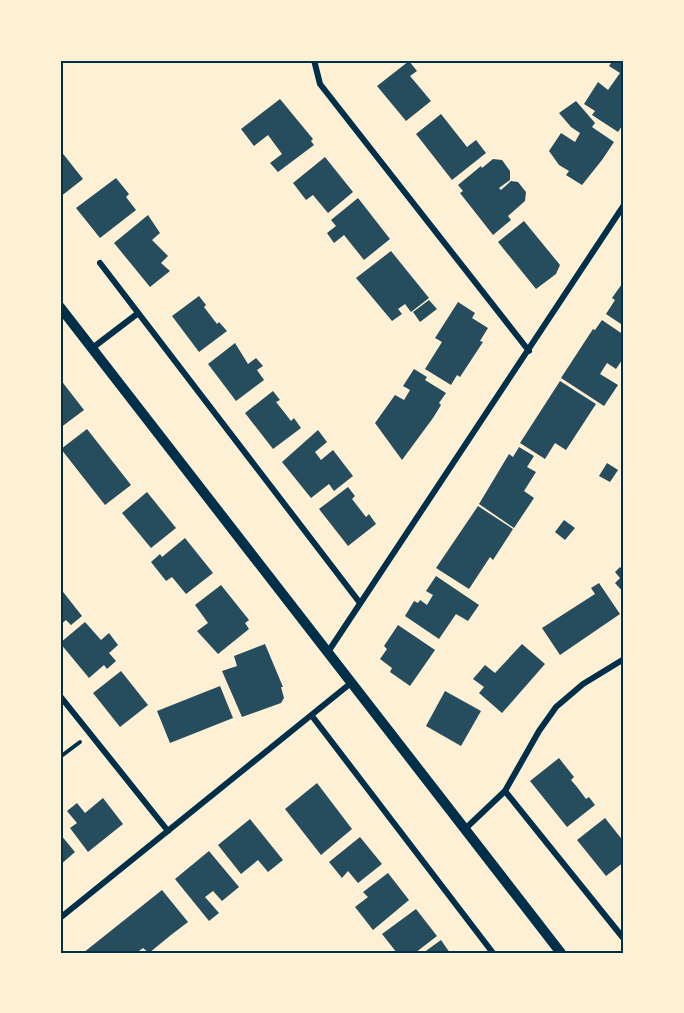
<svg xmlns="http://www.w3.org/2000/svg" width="684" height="1013" viewBox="0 0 684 1013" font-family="Figtree,sans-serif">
  <rect width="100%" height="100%" fill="#fdf0d5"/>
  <g fill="#264d5e">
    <polygon points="613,60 624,60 624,123 618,132 592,115 595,111 584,104 598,82 608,90 620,73 609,66"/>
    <polygon points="409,61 417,71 410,76 431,101 406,121 377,86"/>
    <polygon points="280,99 313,139 311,141 314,145 278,172 270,163 282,154 268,135 254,146 241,129"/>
    <polygon points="576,101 595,123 592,127 614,142 602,160 582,185 566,175 569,171 559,165 549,151 561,133 575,142 580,133 571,127 559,113"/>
    <polygon points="441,114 467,147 476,140 486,153 452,180 416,134"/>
    <polygon points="60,150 83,179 60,197"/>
    <polygon points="325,157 353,192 328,213 313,195 306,200 293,183"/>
    <polygon points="493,159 502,160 510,171 510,180 499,188 501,190 511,181 518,182 526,192 525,201 508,216 511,220 493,235 460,193 463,191 458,185 481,166 482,168"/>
    <polygon points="116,178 129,194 126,197 136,210 100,238 76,208"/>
    <polygon points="358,198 390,239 364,260 344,235 334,243 327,233 336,226 331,220"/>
    <polygon points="148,215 160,233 152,240 168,256 161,263 170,271 150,287 114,243"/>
    <polygon points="524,221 560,265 556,274 536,289 498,242"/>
    <polygon points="391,251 429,298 411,312 405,304 398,309 402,314 392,321 356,278"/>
    <polygon points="624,281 624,326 606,314 615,300 612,298"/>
    <polygon points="199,296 206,305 204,307 217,324 219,322 227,331 199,352 172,316"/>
    <polygon points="429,300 437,309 420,322 413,312"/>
    <polygon points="458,302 475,313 472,318 488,328 480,341 483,342 460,377 457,375 451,385 425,369 442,342 435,338"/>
    <polygon points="602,320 624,335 622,342 624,343 624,360 622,360 616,369 607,363 600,374 618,385 604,406 561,378 593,329 595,330"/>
    <polygon points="235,343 248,364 256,358 263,366 257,370 264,380 236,401 208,364"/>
    <polygon points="414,369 427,377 425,380 446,393 439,403 441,405 433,418 402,460 375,423 395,395 404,400 410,390 403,386"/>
    <polygon points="60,379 84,410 60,428"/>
    <polygon points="560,381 596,404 566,450 555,443 545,459 520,443"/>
    <polygon points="273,391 280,400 276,402 284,412 291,421 294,418 301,428 273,449 245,413"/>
    <polygon points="87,429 131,485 105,505 61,449"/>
    <polygon points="318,430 327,442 315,452 321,460 333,450 353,476 334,491 329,484 311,498 282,462"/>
    <polygon points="519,447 534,456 527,467 536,472 524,491 534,498 514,528 479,504 509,454 513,457"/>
    <polygon points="607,463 618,470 610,482 599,476"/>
    <polygon points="348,487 355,496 352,499 366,517 369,514 376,524 348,546 319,509"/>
    <polygon points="147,492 176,528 151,548 122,513"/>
    <polygon points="478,506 513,529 493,560 490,557 469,589 436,568"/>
    <polygon points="564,520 575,528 565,540 555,532"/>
    <polygon points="185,538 213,573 186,594 172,577 166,581 151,562 160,554 162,557"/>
    <polygon points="620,567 624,571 624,593 615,583 620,578 615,572"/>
    <polygon points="436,576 479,605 468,621 456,614 439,639 405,616 414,601 418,603 420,600 427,605 433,595 426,591"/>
    <polygon points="599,583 620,614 560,655 542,628 595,594 591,588"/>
    <polygon points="221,585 249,620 245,623 249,629 218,654 197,631 208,623 195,605"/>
    <polygon points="60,588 82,616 71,625 66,620 60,625"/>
    <polygon points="85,622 101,640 109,633 118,645 109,653 116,661 107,669 104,665 89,678 60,643"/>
    <polygon points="398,625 435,650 410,686 390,672 392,668 380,659 387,649 384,646"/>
    <polygon points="265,644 283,687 281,687 284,698 281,703 242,717 222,671 237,666 234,656"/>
    <polygon points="522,644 545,664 502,713 479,693 484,687 473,679 485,665 495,673"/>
    <polygon points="121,671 148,705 120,727 93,693"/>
    <polygon points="220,686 233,718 170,743 157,711"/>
    <polygon points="445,691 481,711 461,746 426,726"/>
    <polygon points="559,758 574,777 571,780 577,787 586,799 589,797 595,805 567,827 530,781"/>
    <polygon points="317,783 352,829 321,855 285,809"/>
    <polygon points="103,798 123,824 88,852 70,828 77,823 67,811 77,803 85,813"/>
    <polygon points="605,818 624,842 624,862 606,876 577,840"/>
    <polygon points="250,819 283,860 268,872 258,860 241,874 218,845"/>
    <polygon points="60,834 75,852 60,865"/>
    <polygon points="360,837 382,864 358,883 348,871 342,878 329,862"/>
    <polygon points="209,851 239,887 222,901 213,891 205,897 219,913 209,921 175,879"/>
    <polygon points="388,873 409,900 373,930 355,907 368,897 363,892"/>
    <polygon points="162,890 188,922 171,935 149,953 143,948 136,953 83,953"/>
    <polygon points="416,909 437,936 415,953 397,953 382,934"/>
    <polygon points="441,940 450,953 423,953"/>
  </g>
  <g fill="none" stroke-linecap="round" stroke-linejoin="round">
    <polyline stroke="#003049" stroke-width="4" points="60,757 80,742"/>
    <g stroke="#003049" stroke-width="6">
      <polyline points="314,60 320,84 529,351"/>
      <polyline points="100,263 360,603"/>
      <polyline points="91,349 137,314"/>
      <polyline points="328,652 624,205"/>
      <polyline points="60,696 168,831"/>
      <polyline points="312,716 493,953"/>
      <polyline points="505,791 624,939"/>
      <polyline points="465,829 505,791 539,731 556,707 583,684 624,659"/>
      <polyline points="60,918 351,683"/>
    </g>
    <polyline stroke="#003049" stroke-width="10" points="60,307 561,953"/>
  </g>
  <rect width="684" height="1013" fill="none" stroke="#fdf0d5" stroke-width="123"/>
  <rect x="62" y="62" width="560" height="890" fill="none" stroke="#003049" stroke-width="2"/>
</svg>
